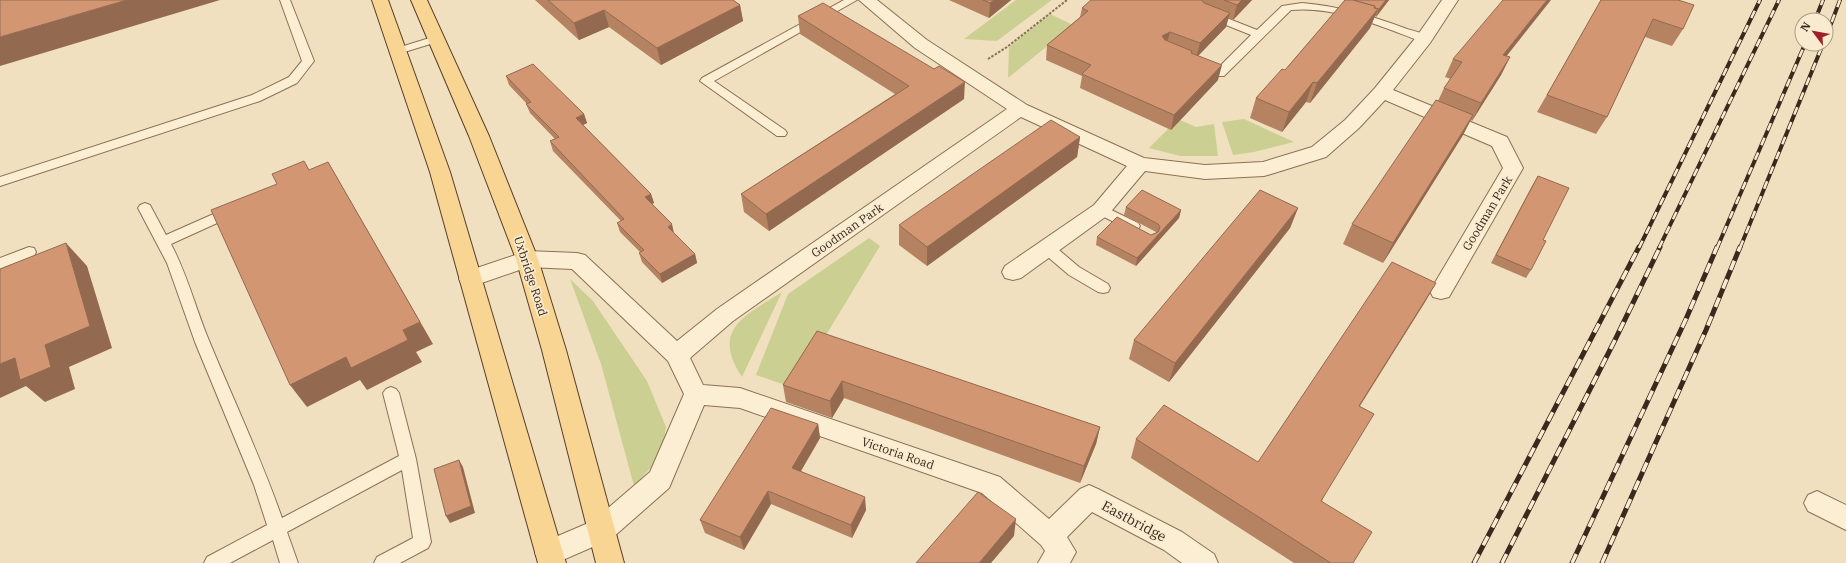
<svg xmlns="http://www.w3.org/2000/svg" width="1846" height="563" viewBox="0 0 1846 563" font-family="'IBM Plex Serif',serif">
  <rect width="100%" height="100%" fill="#f1e0bf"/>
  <g fill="#cbd092">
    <polygon points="1016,0 1052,0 997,41 964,39"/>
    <polygon points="1050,14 1073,25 1008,78 1009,47"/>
    <polygon points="1178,119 1196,127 1214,124 1218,156 1180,156 1149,148"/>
    <polygon points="1244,119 1294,142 1254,152 1233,155 1222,122"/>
    <polygon points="869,238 880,246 794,388 756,375 788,294"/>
    <polygon points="570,279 593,301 647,381 666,427 662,455 634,486 601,364"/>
    <path d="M782 292 742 377C710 329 746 315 782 292Z"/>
  </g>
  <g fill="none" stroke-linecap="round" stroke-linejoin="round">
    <defs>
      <g id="service">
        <polygon points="280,0 290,0 314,61 297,83 260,101 0,186 0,177 252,95 289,77 302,61"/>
        <polygon points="844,0 857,0 714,81 785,130 787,133 785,136 777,136 700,81 702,78"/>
        <path d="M1302 3C1338 6 1373 16 1407 29 1414 31 1425 33 1430 39L1428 41H1420C1380 26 1335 6 1291 10L1224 76H1216L1198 69 1196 66 1202 62 1218 68 1251 35 1206 17 1205 15 1206 13H1214L1257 30 1282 6Z"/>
        <polygon points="436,36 440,37 442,39 440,41 398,54 392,51 394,49"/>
        <path d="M145 203 150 205 166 235 227 208H237L239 211 237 214 171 244C188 276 196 310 210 343 234 401 261 458 282 518L399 456 383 393 386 389 391 387 396 389 399 393 416 459 431 542 428 548 400 563H374L377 557 413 538 402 470 287 532 298 563H280L273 540 230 563H204L207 557 267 525 254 485 195 342 167 263 138 208 140 205Z"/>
        <polygon points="1101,205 1138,223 1140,226 1138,229 1133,231 1128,229 1096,213 1094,210 1096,207"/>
        <polygon points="1047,243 1052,244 1079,267 1108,284 1110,288 1108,292 1103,293 1098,292 1069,275 1042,252 1040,248 1042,244"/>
        <polygon points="29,247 34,248 36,252 34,256 0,269 0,258"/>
      </g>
      <g id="minor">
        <polygon points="859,0 877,0 927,40 1027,105 1144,158 1205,165 1263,162 1312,147 1345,120 1375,88 1417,36 1442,0 1458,0 1430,43 1393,90 1507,137 1523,168 1449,297 1441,299 1433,297 1430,291 1503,168 1492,146 1385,100 1359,128 1326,157 1271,174 1264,176 1205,179 1145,171 1108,215 1021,278 1013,280 1005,278 1002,272 1005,266 1094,205 1127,166 1021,117 733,321 690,358 703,385 740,388 1000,477 1049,519 1080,489 1089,485 1098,489 1182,532 1214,554 1218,563 1182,563 1164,550 1092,512 1067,537 1076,552 1070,563 1038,563 1045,551 1041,545 982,493 740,408 704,405 669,488 611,539 556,563 539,562 535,553 539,544 593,521 650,472 684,394 668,361 572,269 528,267 470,287 462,285 459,279 462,273 527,251 577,253 585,255 677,341 717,309 1007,109 915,48"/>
        <polygon points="1817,491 1846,505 1846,530 1808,511 1804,503 1808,495"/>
      </g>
      <g id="primary">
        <polygon points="372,0 388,0 450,172 566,563 538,563 430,172"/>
        <polygon points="411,0 427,0 489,136 538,259 566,350 624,563 596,563 542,350 516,259 469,136"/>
      </g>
    </defs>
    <use href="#service" stroke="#8b7056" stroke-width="2"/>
    <use href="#minor" stroke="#8b7056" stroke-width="2"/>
    <use href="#primary" stroke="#583e2b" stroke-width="2"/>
    <polyline stroke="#8b7056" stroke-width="2" stroke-dasharray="2.5 1.5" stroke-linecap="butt" points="988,59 1007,47 1067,0"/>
    <use href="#service" fill="#fbeed3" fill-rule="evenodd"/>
    <use href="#minor" fill="#fbeed3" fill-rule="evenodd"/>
    <use href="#primary" fill="#f8d593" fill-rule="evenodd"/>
    <defs>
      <g id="rail-far1">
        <polyline points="1815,20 1823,0"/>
        <polyline points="1826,37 1840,0"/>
        <polyline points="1639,248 1760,0"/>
        <polyline points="1659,248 1779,0"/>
        <polyline points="1717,248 1805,44"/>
        <polyline points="1740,248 1823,44"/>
      </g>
      <g id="rail">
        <polyline points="1474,563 1639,247"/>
        <polyline points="1502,563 1615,340 1660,247"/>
        <polyline points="1572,563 1686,319 1717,247"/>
        <polyline points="1602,563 1706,330 1740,247"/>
      </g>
    </defs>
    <use href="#rail-far1" stroke="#3a291c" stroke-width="4"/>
    <use href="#rail" stroke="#3a291c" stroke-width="5"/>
    <use href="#rail-far1" stroke="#f8ebcf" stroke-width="2.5" stroke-dasharray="8" stroke-linecap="butt"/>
    <use href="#rail" stroke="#f8ebcf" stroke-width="3.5" stroke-dasharray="10" stroke-linecap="butt"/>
  </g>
  <g fill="#b58262">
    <polygon points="535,0 733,0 740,5 743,21 661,65 609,27 579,40"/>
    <polygon points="949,0 1011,0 989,18"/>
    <polygon points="1091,0 1252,0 1233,20 1228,18 1226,27 1198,56 1218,80 1171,130 1080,88 1082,76 1046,60 1047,45 1080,17 1082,8"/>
    <polygon points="1345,0 1389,0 1376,17 1375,16 1370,28 1310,103 1306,102 1282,132 1250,118 1256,98 1285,70"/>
    <polygon points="1601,0 1683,29 1672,46 1645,37 1607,117 1596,134 1537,112"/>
    <polygon points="798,16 964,99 769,231 744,212 741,194 895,94 800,34"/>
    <polygon points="1507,56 1510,57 1501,75 1472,121 1471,120 1463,135 1383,263 1343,244 1352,224 1438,101 1444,88 1451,79 1445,77 1453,59"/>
    <polygon points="506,76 584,114 587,123 583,125 651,194 654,203 651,204 674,233 695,254 697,263 662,283 642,262 639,253 640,252 620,232 617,223 621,221 553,151 550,141 555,139 530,113 526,104 527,104 509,85"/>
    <polygon points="1080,137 1077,157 927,266 899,245 899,225"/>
    <polygon points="1538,176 1543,240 1531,270 1526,278 1491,263 1533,184"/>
    <polygon points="1126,207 1181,210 1179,218 1136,266 1096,245 1097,237 1151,235 1156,233 1156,232 1124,215"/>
    <polygon points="1298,208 1290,228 1169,382 1129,359 1134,340"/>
    <polygon points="1436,283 1425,302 1360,406 1322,501 1353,563 1294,563 1131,458 1136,439 1258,462"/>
    <polygon points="817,331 1100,427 1096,444 1080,483 844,398 832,418 786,402 783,385"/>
    <polygon points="818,424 820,438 801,471 866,510 852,538 771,504 744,550 705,533 700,520"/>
  </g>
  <g fill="#936a50">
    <polygon points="127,0 220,0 0,66 0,37"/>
    <polygon points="994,0 1011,0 989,18 990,3"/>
    <polygon points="1242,0 1252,0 1233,20 1237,5"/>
    <polygon points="1386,0 1389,0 1376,17 1379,9"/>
    <polygon points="1547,0 1551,0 1494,72 1503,55"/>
    <polygon points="740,5 743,21 661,65 657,48"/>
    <polygon points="1378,9 1370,28 1310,103 1317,83"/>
    <polygon points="604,10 609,27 579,40 574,23"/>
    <polygon points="1230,13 1226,27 1196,58 1200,43"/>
    <polygon points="1170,32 1166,47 1162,36"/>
    <polygon points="1510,57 1501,75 1472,121 1481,103"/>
    <polygon points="1222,65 1218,80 1171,130 1174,115"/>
    <polygon points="965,82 964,99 769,231 766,214"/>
    <polygon points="1313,82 1306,102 1282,132 1289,112"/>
    <polygon points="584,114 587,123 579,127 576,118"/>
    <polygon points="1473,115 1463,135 1383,263 1393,243"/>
    <polygon points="1080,137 1077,157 927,266 927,247"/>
    <polygon points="328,162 433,344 416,352 422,362 367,390 360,380 307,407 290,385"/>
    <polygon points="651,194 654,203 647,206 645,197"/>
    <polygon points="1298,208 1290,228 1169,382 1175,363"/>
    <polygon points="1181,210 1179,218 1136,266 1137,258"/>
    <polygon points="672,224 674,233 668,227"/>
    <polygon points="66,243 87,266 112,348 69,367 75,389 45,402 26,386 0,398 0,364"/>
    <polygon points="695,254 697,263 662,283 660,274"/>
    <polygon points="1436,283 1425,302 1348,424 1359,406"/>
    <polygon points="842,381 844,398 832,418 830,401"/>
    <polygon points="818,424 820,438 795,481 792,468"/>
    <polygon points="1100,427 1096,444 1080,483 1084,466"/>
    <polygon points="459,460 463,467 475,513 450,523 446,516"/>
    <polygon points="768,491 771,504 744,550 740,537"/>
    <polygon points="865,497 866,510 852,538 851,525"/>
    <polygon points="1016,519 1014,536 991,563 979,563"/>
  </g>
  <g fill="#d29772" stroke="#936a50">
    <polygon points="0,0 127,0 0,37"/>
    <polygon points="548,0 733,0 740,5 657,48 604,10 574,23"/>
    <polygon points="983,0 994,0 990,3"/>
    <polygon points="1091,0 1202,0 1204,3 1230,13 1200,43 1170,32 1162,36 1165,40 1192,51 1191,53 1222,65 1174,115 1082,74 1091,65 1047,45 1088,11 1082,8"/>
    <polygon points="1224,0 1242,0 1237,5"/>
    <polygon points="1345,0 1353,0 1375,6 1374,8 1378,9 1317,83 1313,82 1289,112 1256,98 1282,69 1285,70"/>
    <polygon points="1353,0 1386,0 1379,9 1375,8 1375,6"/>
    <polygon points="1503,0 1547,0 1503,55 1510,57 1481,103 1444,88 1462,62 1453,59"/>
    <polygon points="1601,0 1678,0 1694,5 1683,29 1653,19 1607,117 1547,95"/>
    <polygon points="823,3 934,69 939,66 965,82 766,214 741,194 909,86 798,16"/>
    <polygon points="533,64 584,114 576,118 651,194 645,197 672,224 668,227 695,254 660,274 639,253 644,250 617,223 624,219 550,141 559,137 526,104 531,102 506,76"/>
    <polygon points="1436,100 1473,115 1393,243 1352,224"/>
    <polygon points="1051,120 1080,137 927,247 899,225"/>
    <polygon points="304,161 309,170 328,162 420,322 403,330 408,340 351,368 346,357 290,385 211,210 277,184 272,174"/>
    <polygon points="1538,176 1569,188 1543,240 1546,241 1531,270 1496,255"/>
    <polygon points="1142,190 1181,210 1137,258 1097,237 1117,217 1151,235 1158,232 1160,227 1158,224 1126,207"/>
    <polygon points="1260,190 1298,208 1175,363 1134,340"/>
    <polygon points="66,243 90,326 45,345 51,367 20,380 15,358 0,364 0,269"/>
    <polygon points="1392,262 1436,283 1359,406 1374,414 1321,501 1372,532 1353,563 1331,563 1136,439 1164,405 1258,462"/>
    <polygon points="817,331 1100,427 1084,466 842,381 830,401 783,385"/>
    <polygon points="771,408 818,424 792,468 865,497 851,525 768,491 740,537 700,520"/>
    <polygon points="459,460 471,506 446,516 434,469"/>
    <polygon points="978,492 1016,519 979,563 916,563"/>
  </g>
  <g text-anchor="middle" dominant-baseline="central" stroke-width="3.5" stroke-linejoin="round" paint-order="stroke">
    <g font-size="12" fill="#3a291c" stroke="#f8ebcf">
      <text transform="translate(1487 213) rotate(-59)">Goodman Park</text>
      <text transform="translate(847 230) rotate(-35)">Goodman Park</text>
      <text transform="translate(531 276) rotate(72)">Uxbridge Road</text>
      <text transform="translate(898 453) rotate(19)">Victoria Road</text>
    </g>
    <g font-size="14" fill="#3a291c" stroke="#f8ebcf">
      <text transform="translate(1134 521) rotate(28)">Eastbridge</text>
    </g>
  </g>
  <g transform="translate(1814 32) rotate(302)"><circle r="19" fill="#f8ebcf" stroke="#ac9d87"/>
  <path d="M0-3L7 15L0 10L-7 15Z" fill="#9f2126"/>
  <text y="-6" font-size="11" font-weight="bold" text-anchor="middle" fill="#3a291c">N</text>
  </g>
</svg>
